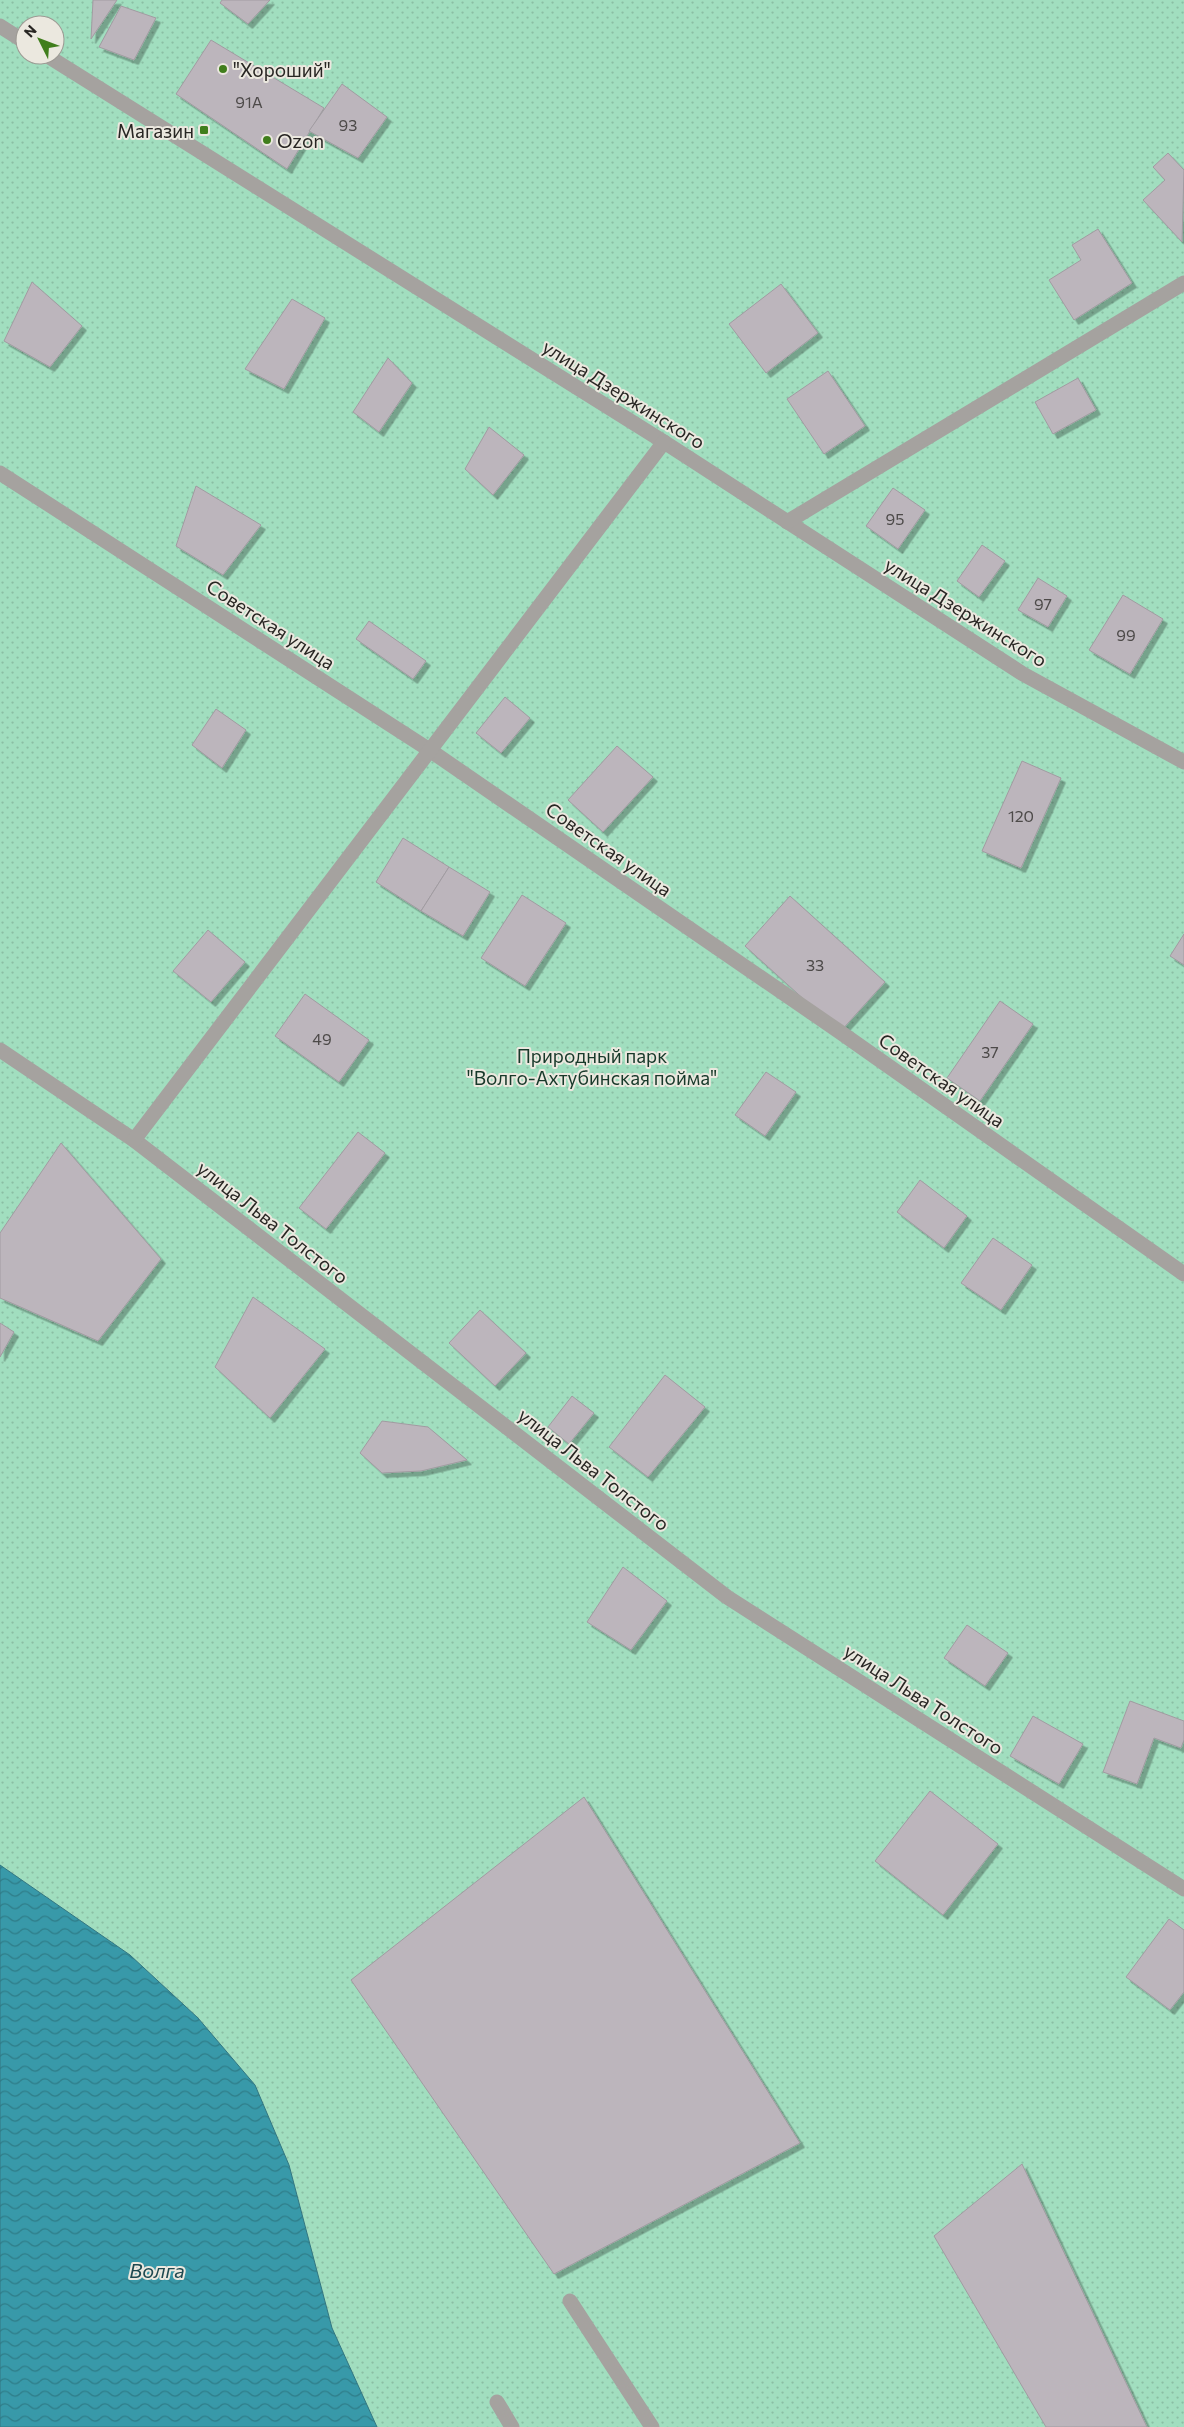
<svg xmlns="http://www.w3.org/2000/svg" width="1184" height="2427" viewBox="0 0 1184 2427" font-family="Commissioner,sans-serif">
  <defs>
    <pattern id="park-dots" width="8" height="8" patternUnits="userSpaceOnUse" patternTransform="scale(1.25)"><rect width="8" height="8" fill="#a1debf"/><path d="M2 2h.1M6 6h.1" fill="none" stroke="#8bbea4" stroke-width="1.8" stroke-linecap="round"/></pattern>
    <pattern id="water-waves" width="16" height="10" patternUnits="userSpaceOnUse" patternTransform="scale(1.25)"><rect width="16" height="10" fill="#3899a9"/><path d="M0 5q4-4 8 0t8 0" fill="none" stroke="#2f7d89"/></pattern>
    <filter id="shadow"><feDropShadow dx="4.5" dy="4.5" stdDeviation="0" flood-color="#0004"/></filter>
  </defs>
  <rect width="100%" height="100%" fill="#ebe8df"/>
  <path fill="url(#park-dots)" fill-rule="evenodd" d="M0 0H1184V2427H202L0 2077ZM25 25H55V55H25Z"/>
  <polygon fill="url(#water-waves)" stroke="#337681" points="0,1865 130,1955 198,2018 255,2085 289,2165 332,2328 377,2427 0,2427"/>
  <g fill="#bcb5bc" stroke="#a19ba1" filter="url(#shadow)">
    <polygon points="93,0 117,0 91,39"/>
    <polygon points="222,0 270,0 248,24 220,3"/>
    <polygon points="121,6 156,18 134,60 99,47"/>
    <polygon points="211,40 324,108 287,169 176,94"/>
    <polygon points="342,84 387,117 358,158 309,131"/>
    <polygon points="1168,153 1184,170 1182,242 1143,200 1165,180 1153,167"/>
    <polygon points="1098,229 1132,283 1074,320 1049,280 1081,260 1072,245"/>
    <polygon points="32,282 82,326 50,367 4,341"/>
    <polygon points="781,284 818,333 766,373 729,324"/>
    <polygon points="292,299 325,318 284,389 245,369"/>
    <polygon points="388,358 412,383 379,432 353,412"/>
    <polygon points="828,371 865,426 824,454 787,399"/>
    <polygon points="1078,378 1096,410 1053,434 1035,402"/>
    <polygon points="489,427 524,455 493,495 465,469"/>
    <polygon points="196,486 261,525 223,575 176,546"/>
    <polygon points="893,488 925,510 898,549 866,526"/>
    <polygon points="982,545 1005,561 979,597 957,581"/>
    <polygon points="1038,578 1067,596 1048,627 1018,610"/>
    <polygon points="1123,595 1163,619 1130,674 1089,650"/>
    <polygon points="369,621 426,661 413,679 356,639"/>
    <polygon points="505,697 530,718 501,753 476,733"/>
    <polygon points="216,709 246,730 222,768 192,745"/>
    <polygon points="617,746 653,777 603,832 568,800"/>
    <polygon points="1022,761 1061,778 1021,868 982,851"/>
    <polygon points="403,838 449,867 421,911 376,882"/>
    <polygon points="449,867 490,892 463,936 421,911"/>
    <polygon points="522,895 566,923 525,986 481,958"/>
    <polygon points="790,896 885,982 840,1032 745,946"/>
    <polygon points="208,930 245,962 211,1002 173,971"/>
    <polygon points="1184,934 1184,965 1170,956"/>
    <polygon points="305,994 369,1040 339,1082 275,1036"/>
    <polygon points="1000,1001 1033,1024 980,1101 947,1078"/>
    <polygon points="766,1072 796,1092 765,1136 735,1115"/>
    <polygon points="358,1132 385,1153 326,1229 299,1208"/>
    <polygon points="61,1143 161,1259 98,1341 0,1298 0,1233"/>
    <polygon points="920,1180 967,1216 944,1248 897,1212"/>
    <polygon points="993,1238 1032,1265 1001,1310 961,1283"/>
    <polygon points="253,1297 325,1349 270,1418 215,1367"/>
    <polygon points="480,1310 526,1353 495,1386 449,1343"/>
    <polygon points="0,1323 14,1332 0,1357"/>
    <polygon points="665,1375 705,1407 648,1477 609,1447"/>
    <polygon points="572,1396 594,1413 569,1444 548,1427"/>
    <polygon points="382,1421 428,1427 467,1460 421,1471 382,1473 360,1453"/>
    <polygon points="623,1567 667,1601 631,1650 587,1622"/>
    <polygon points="967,1625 1008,1653 985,1686 944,1658"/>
    <polygon points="1130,1701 1184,1721 1184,1740 1181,1748 1154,1738 1137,1784 1103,1772"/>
    <polygon points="1033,1716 1083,1744 1059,1784 1010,1756"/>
    <polygon points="930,1791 998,1844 943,1915 875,1861"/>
    <polygon points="584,1797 800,2143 554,2274 351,1980"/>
    <polygon points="1169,1919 1184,1930 1184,1992 1170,2010 1126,1977"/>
    <polygon points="1022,2164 1147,2427 1046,2427 934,2236"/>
  </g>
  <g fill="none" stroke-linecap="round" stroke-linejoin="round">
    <g stroke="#a5a29f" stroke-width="15">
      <polyline points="0,26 25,42"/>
      <polyline points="46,55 664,442 1023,674 1184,762"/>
      <polyline points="0,473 428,749 840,1032 1184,1274"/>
      <polyline points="787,522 1184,283"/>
      <polyline points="0,1050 134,1140 727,1597 1184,1889"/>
      <polyline points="134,1140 664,442"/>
      <polyline points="570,2301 652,2427"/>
      <polyline points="497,2402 512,2427"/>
    </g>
  </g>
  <g fill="#407e1c" stroke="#ebe8df" stroke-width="2">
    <circle cx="223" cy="69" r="5"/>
    <rect x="199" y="125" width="10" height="10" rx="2.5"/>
    <circle cx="267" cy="140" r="5"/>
  </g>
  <g text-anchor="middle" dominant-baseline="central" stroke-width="4" stroke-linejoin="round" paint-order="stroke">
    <g font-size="16" fill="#4d4a49">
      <text x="249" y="101">91А</text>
      <text x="348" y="124">93</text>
      <text x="895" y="518">95</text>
      <text x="1043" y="603">97</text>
      <text x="1126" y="634">99</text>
      <text x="1021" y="815">120</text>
      <text x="815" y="964">33</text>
      <text x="322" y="1038">49</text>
      <text x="990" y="1051">37</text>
    </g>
    <g font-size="19" fill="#282623" stroke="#ebe8df" text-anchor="start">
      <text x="233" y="69">"Хороший"</text>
      <text x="194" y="130" text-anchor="end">Магазин</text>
      <text x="277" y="140">Ozon</text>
    </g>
    <g font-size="19" fill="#282623" stroke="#ebe8df">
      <text transform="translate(624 394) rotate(32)">улица Дзержинского</text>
      <text transform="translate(966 612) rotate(32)">улица Дзержинского</text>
      <text transform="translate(271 624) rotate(33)">Советская улица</text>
      <text transform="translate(609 849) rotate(35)">Советская улица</text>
      <text transform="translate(942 1080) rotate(35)">Советская улица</text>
      <text transform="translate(273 1222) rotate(38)">улица Льва Толстого</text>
      <text transform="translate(594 1469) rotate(38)">улица Льва Толстого</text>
      <text transform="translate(924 1699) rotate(33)">улица Льва Толстого</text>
    </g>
    <g font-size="19" fill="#17392a" stroke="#ebe8df">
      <text x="592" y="1055">Природный парк<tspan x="592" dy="22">"Волго-Ахтубинская пойма"</tspan></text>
    </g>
    <g font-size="20" font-style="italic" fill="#1e4950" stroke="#ebe8df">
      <text x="157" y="2270">Волга</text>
    </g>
  </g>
  <g transform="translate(40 40) rotate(312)"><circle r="24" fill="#ebe8df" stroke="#9d9a94"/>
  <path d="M0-4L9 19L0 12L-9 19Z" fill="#407e1c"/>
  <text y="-8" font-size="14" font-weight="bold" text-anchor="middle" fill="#282623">N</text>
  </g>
</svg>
